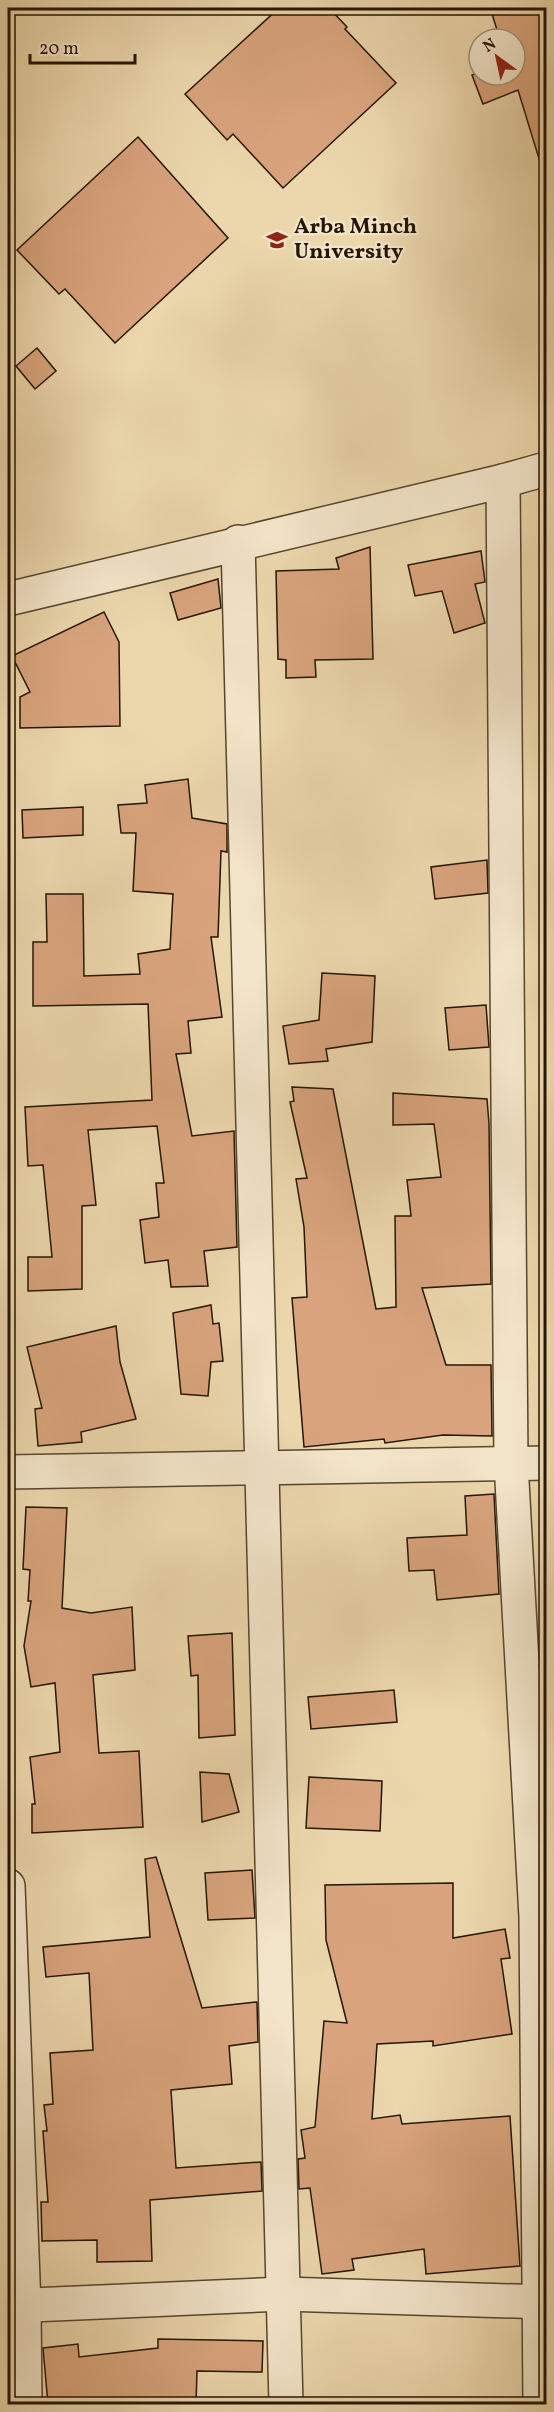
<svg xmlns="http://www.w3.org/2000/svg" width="554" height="2412" viewBox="0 0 554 2412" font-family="Vollkorn,serif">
  <rect width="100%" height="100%" fill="#ecd7ac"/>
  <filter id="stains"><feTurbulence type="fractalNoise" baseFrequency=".00333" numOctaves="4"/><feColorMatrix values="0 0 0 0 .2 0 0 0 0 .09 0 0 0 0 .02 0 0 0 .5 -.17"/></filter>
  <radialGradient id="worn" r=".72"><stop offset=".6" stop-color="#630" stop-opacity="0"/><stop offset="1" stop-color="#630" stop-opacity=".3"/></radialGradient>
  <g fill="#d9a47d" stroke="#241504" stroke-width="1.5">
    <polygon points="279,8 329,8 347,27 345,29 396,83 283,188 233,134 227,140 185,94"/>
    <polygon points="490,8 546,8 546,161 540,162 518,90 483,104 472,75 479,73 479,75 515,75 515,39 500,39"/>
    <polygon points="138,137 228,238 115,343 65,289 59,294 17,250"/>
    <polygon points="37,348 56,371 35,389 16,366"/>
    <polygon points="370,547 373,659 315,660 316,677 286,678 286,660 278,659 276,571 339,569 336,558"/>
    <polygon points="481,551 485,582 475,584 485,623 454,633 442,591 415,596 408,565"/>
    <polygon points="218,579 221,608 178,620 170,593"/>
    <polygon points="104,612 119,642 120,726 20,728 20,697 30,692 12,656"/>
    <polygon points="188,779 192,818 227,824 227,852 221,851 218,937 211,937 222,1017 188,1021 191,1053 176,1054 192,1136 234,1131 237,1247 204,1251 208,1286 171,1287 168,1260 145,1263 140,1220 159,1217 156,1183 164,1183 157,1126 88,1130 96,1205 82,1206 82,1289 28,1291 28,1257 52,1257 43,1165 28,1166 25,1107 152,1100 148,1004 33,1006 33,942 47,942 46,894 83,894 84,976 140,974 138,954 170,949 173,894 133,891 136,833 121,833 118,805 147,803 145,785"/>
    <polygon points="83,807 83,835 23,838 22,810"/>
    <polygon points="487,860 488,893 435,899 431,867"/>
    <polygon points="322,973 375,976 372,1042 326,1049 328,1061 289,1064 283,1026 319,1020"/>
    <polygon points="486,1005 489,1047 449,1050 445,1008"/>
    <polygon points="292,1087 333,1089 376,1309 396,1307 395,1216 411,1216 407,1180 441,1177 434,1124 393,1125 393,1093 487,1099 489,1124 491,1284 422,1288 446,1365 491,1365 492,1436 443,1435 385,1443 384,1439 304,1447 292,1298 307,1297 304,1227 296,1179 307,1178 290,1102 294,1101"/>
    <polygon points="211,1305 213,1324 219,1323 223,1361 211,1362 208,1396 181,1394 173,1313"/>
    <polygon points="116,1326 120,1362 136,1419 81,1432 82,1442 38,1446 35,1409 42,1408 27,1347"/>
    <polygon points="494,1494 499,1594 437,1600 434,1570 409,1571 407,1538 467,1535 465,1496"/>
    <polygon points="26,1507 67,1508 62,1608 91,1613 132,1607 135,1670 93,1675 99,1753 139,1751 143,1827 32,1833 32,1804 35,1804 30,1757 60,1752 55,1683 31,1687 24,1646 31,1601 28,1601 30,1570 23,1569"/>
    <polygon points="232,1633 235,1735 199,1738 198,1675 191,1676 188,1636"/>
    <polygon points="394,1690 397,1722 311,1729 308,1697"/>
    <polygon points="200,1772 229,1774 239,1812 202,1822"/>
    <polygon points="309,1777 382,1781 380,1831 306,1828"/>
    <polygon points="156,1857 202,2008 257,2002 258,2042 229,2046 232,2084 171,2090 176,2168 261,2162 262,2191 150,2200 152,2261 97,2262 97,2240 42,2241 41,2202 48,2202 43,2131 47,2131 44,2105 53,2104 50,2053 93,2050 89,1973 46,1977 43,1947 150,1937 145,1859"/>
    <polygon points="252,1870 255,1918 208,1920 205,1873"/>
    <polygon points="453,1883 453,1938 505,1929 510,1958 501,1959 512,2034 433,2046 433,2041 377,2044 372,2119 400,2115 402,2124 510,2116 520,2266 426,2274 424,2249 352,2259 354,2270 322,2274 310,2188 299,2189 298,2159 305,2158 301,2130 315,2127 324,2021 347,2023 326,1940 325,1885"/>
    <polygon points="158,2339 263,2341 262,2372 197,2371 196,2404 48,2404 43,2348 78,2344 79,2357 158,2348"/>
  </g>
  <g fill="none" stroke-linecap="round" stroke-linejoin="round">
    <defs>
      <g id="minor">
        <polyline points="503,481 511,1463 536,1917 540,2404"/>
        <polyline points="238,542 286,2404"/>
        <polyline points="8,599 503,481 546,469"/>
        <polyline points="8,1472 546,1463"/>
        <polyline points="8,1886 24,2306 25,2404"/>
        <polyline points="8,2306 283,2294 546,2302"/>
      </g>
    </defs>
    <use href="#minor" stroke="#56462e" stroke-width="36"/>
    <use href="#minor" stroke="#f3e5c9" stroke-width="33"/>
  </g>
  <defs>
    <symbol id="university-bare" viewBox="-9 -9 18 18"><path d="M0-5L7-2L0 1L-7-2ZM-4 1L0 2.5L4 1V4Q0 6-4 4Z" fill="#8f2418" stroke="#f3e5c9" stroke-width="2.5" paint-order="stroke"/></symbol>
  </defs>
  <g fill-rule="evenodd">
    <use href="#university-bare" x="262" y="225" width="30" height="30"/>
  </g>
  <g text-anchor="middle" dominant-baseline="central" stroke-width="4.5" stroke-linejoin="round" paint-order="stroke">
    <g font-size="22" font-weight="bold" fill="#241504" stroke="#f3e5c9" text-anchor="start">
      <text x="294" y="227">Arba Minch<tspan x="294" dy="25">University</tspan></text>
    </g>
  </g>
  <rect width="554" height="2412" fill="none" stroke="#ecd7ac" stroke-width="30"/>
  <rect x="9" y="9" width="536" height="2394" fill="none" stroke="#241504" stroke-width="3"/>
  <rect x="15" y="15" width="524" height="2382" fill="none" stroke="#241504" stroke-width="1.5"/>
  <g transform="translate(497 57) rotate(327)"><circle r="28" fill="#f3e5c9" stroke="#a0927a" stroke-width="1.5"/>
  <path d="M0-4.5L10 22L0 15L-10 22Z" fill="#8f2418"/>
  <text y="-9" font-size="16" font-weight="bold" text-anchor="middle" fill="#241504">N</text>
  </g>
  <path d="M30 54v9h105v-9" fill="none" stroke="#241504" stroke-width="3"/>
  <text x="39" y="54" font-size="18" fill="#241504" stroke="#f3e5c9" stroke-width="4.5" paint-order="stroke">20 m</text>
  <rect width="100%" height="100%" filter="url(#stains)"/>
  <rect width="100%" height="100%" fill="url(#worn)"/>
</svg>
